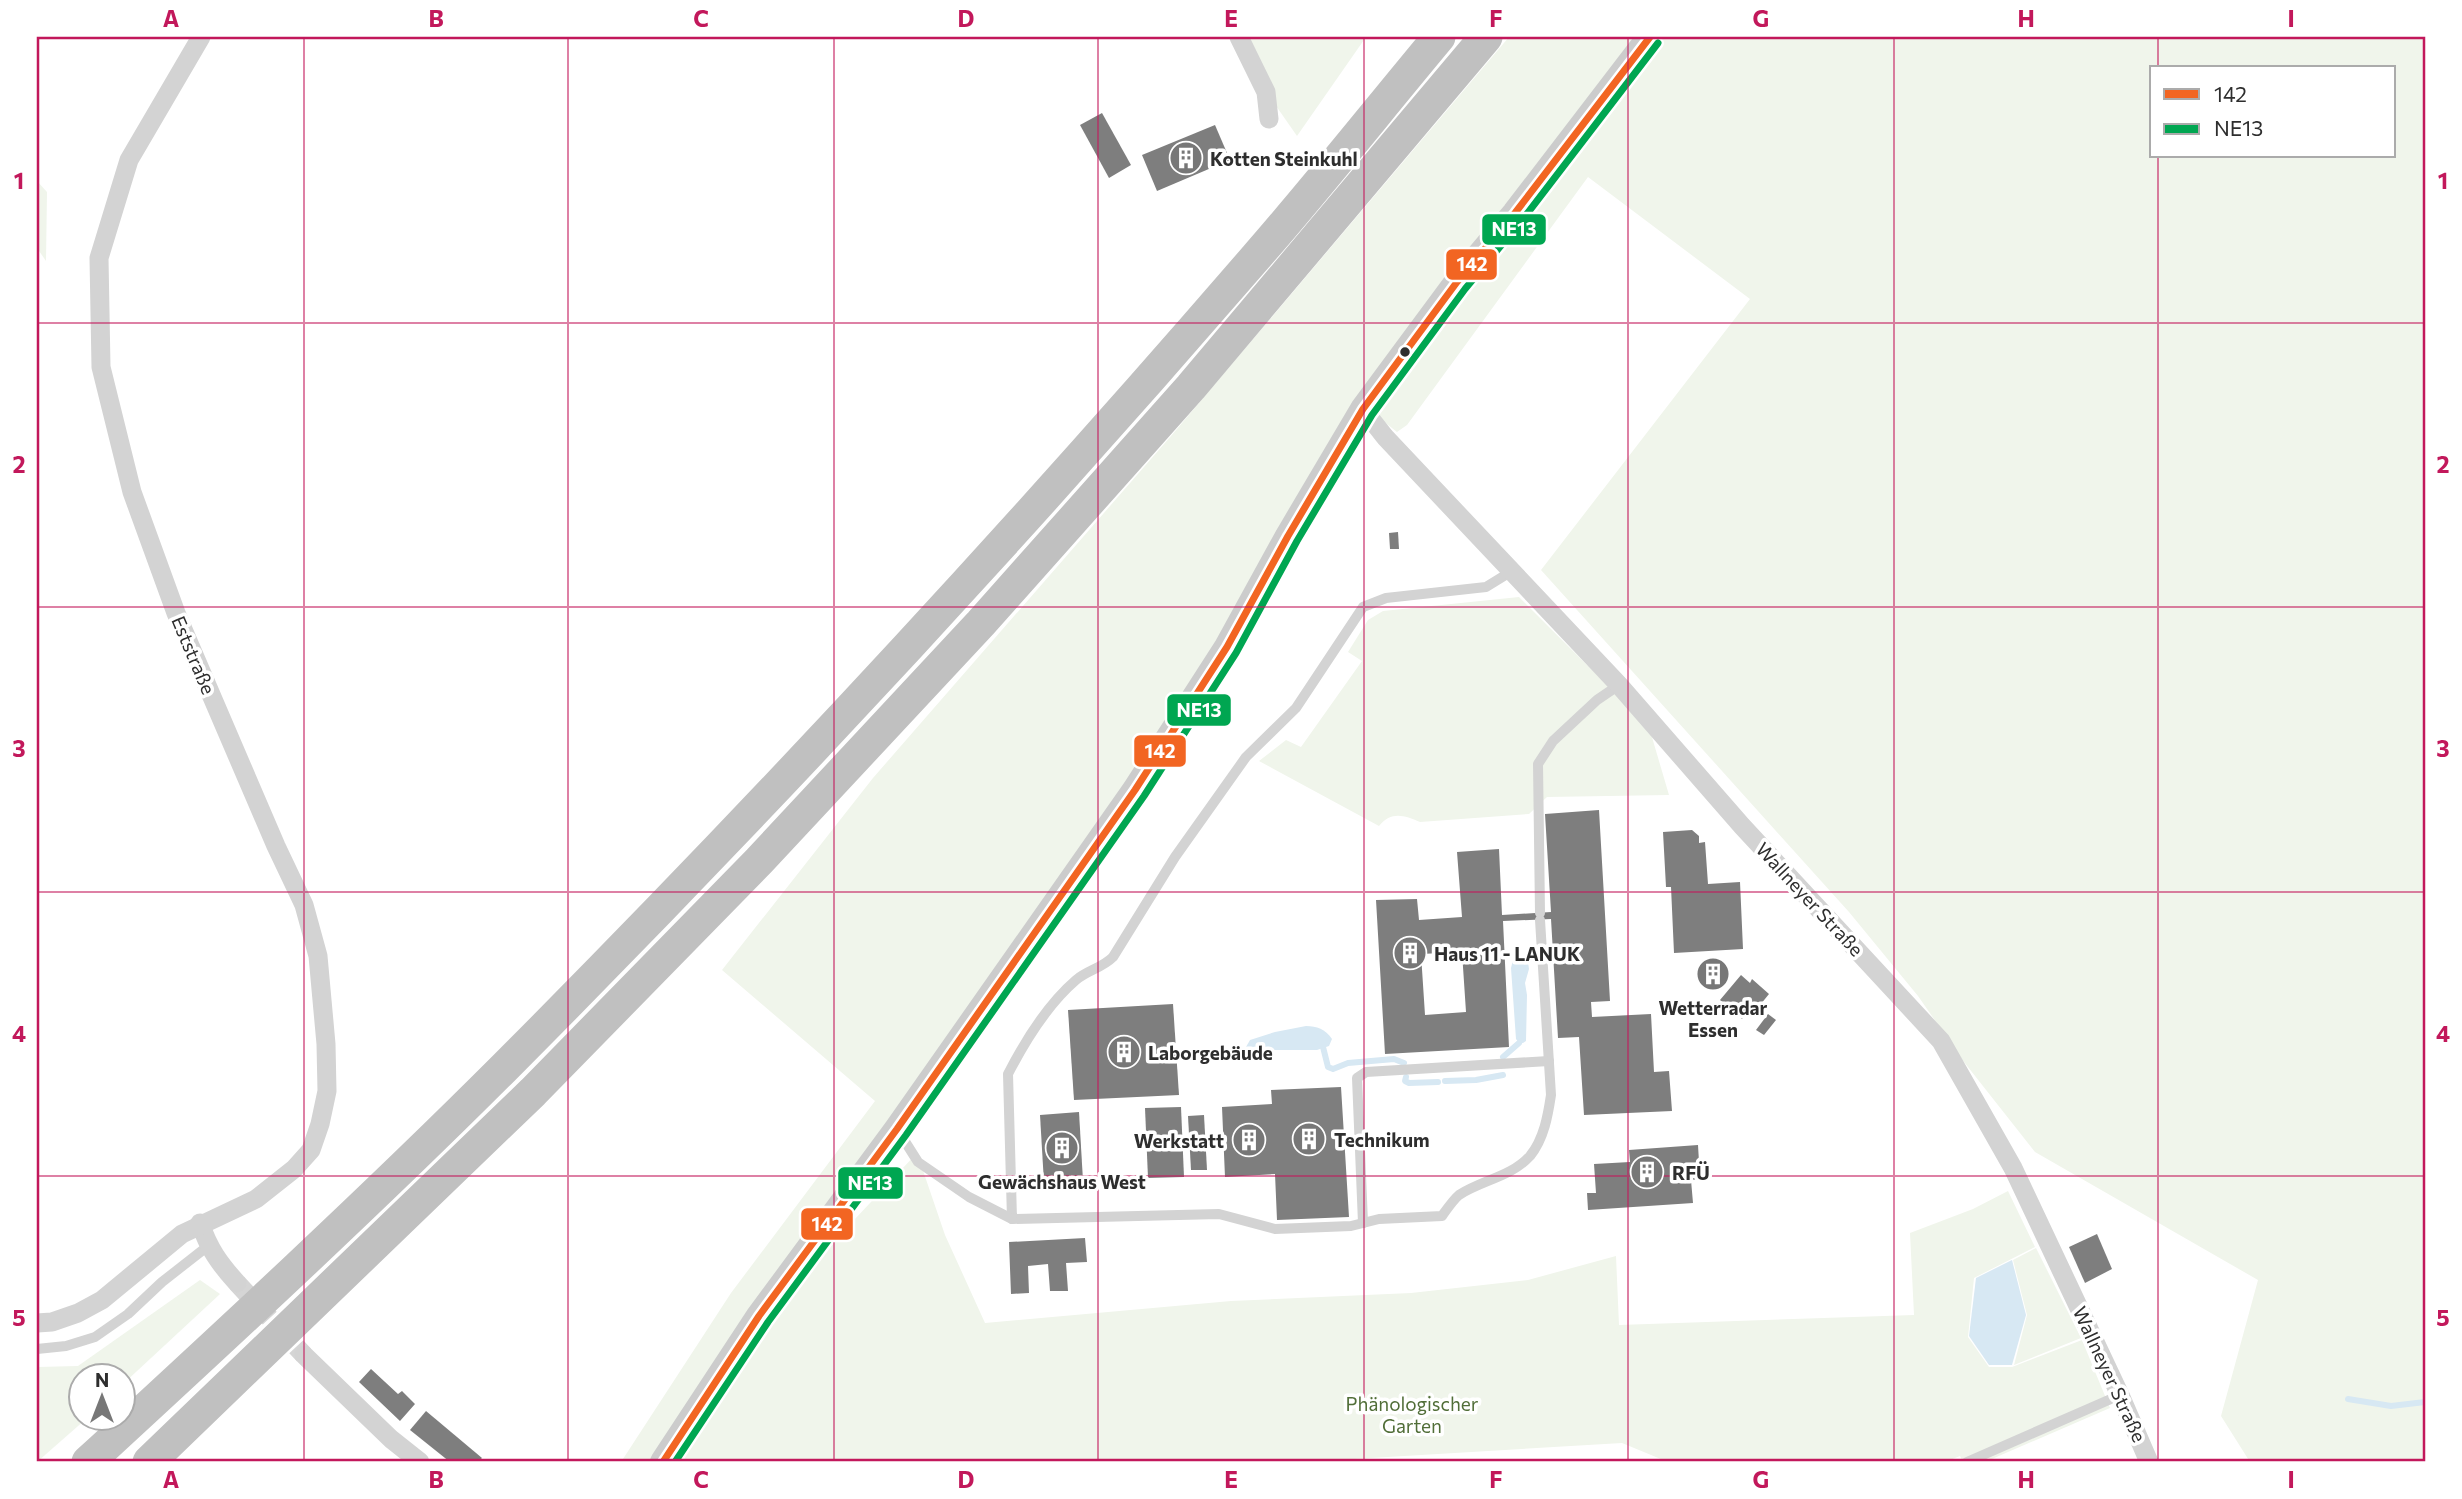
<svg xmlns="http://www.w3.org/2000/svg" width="2462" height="1499" viewBox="0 0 2462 1499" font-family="Commissioner,sans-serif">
  <rect width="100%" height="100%" fill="#fff"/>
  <g fill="#f0f5eb" fill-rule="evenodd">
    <polygon points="1240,37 1366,37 1297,136 1267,93"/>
    <path d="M1509 37H2425V1462H2250L2221 1416 2258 1280 2035 1152 1964 1062 1918 996 1849 912 1541 570 1750 299 1588 177 1407 425 1397 432 1364 406 1224 644 661 1462H621L731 1293 875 1101 722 970 873 778 1171 436ZM2152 68H2394V156H2152Z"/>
    <polygon points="37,181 47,192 46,261 37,248"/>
    <path d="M1519 597 1649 727 1669 795 1547 797 1529 814 1420 822C1404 815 1391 811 1379 826L1259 761 1286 740 1301 747 1362 661 1348 652 1368 620 1383 611Z"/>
    <polygon points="917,1153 945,1235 985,1323 1231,1301 1411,1293 1528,1280 1616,1256 1619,1325 1914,1315 1910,1233 1973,1209 2008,1191 2035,1247 1974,1278 1968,1337 1989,1367 2012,1367 2082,1340 2110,1408 1985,1462 1963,1462 1960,1456 1945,1462 1668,1462 1622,1443 1354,1459 1352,1462 666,1462 761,1319"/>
    <polygon points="2036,1248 2081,1338 2014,1365 2027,1315 2013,1260"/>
    <polygon points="200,1280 220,1294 123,1384 122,1376 80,1376 80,1418 86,1419 37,1462 37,1367 78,1366"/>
  </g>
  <g fill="#d7e8f3">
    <polygon points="1517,958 1524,958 1528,962 1529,969 1525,983 1527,995 1526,1041 1523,1043 1519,1043 1516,1039 1511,968 1513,960"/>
    <path d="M1306 1026C1317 1026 1325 1029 1332 1039L1329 1046 1317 1050H1250L1246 1047 1250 1040 1275 1032Z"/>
    <polygon points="2012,1260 2026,1315 2012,1365 1989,1365 1969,1336 1976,1278"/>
  </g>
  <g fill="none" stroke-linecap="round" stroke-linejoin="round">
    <g stroke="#d7e8f3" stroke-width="6">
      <polyline points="1323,1047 1328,1067 1333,1069 1348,1063 1394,1059 1404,1063"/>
      <polyline points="1503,1057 1519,1043"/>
      <polyline points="1406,1077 1405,1081 1409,1083 1438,1082"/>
      <polyline points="1445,1081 1476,1080 1503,1075"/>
      <polyline points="2348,1399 2391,1406 2425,1402"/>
    </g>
  </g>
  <g fill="#7e7e7e" fill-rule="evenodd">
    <polygon points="1102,113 1131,165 1109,178 1080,125"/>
    <polygon points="1215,125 1230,160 1157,191 1142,155"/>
    <polygon points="1398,532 1399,549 1390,549 1389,533"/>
    <path d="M1599 810 1610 1001 1591 1002 1592 1017 1651 1014 1654 1072 1669 1071 1672 1111 1584 1115 1579 1037 1558 1038 1551 919 1503 921 1509 1047 1385 1054 1376 900 1417 899 1419 920 1462 917 1457 852 1499 849 1502 915 1551 912 1545 814ZM1462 952 1466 1012 1425 1015 1421 954Z"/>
    <polygon points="1692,830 1699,836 1699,843 1705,842 1708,884 1740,882 1743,949 1674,953 1671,887 1666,887 1663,832"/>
    <circle cx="1713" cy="974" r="8"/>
    <polygon points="1741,975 1750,983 1752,979 1769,994 1756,1010 1752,1007 1742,1019 1720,1000"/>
    <polygon points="1173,1004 1179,1095 1074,1100 1068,1010"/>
    <polygon points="1768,1014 1776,1020 1764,1035 1756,1030"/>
    <polygon points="1341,1087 1349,1217 1277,1220 1275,1174 1225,1177 1222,1107 1272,1104 1271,1090"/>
    <polygon points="1181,1107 1184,1177 1148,1178 1145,1108"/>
    <polygon points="1079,1112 1083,1181 1044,1183 1040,1115"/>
    <polygon points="1204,1115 1207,1170 1191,1170 1188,1116"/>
    <polygon points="1698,1145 1700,1179 1691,1180 1693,1203 1588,1210 1587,1193 1596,1193 1594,1164 1630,1162 1629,1150"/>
    <polygon points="2097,1234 2112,1269 2085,1283 2069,1247"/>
    <polygon points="1085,1238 1087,1262 1066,1263 1068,1291 1050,1291 1048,1264 1028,1266 1029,1293 1011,1294 1009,1242"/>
    <polygon points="371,1369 398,1394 402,1391 415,1404 400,1421 359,1382"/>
    <polygon points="426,1411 482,1458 478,1462 450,1462 410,1430"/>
  </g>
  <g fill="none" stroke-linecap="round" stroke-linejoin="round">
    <polyline stroke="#d5d5d5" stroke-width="19" stroke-dasharray="19 10" stroke-linecap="butt" points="237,1283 304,1355"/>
    <g stroke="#d3d3d3" stroke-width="10">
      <path d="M1512 571 1486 587 1386 598 1363 607 1296 708 1246 757 1175 857 1113 957C1102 968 1088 970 1076 980 1048 1004 1025 1041 1008 1074L1012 1219 1219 1214 1275 1229 1351 1226 1379 1219 1442 1216C1447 1209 1453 1200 1459 1195 1482 1180 1511 1177 1530 1156 1544 1139 1548 1115 1551 1095L1540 920"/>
      <polyline points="1540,913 1538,764 1553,741 1597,700 1619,685"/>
      <polyline points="899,1132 918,1162 969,1197 1012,1219"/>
      <polyline points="1363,1223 1357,1078 1366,1072 1549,1061"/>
      <polyline points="37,1349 66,1346 95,1337 128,1314 162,1282 208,1246"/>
      <polyline points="1967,1462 2120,1395"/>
    </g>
    <g stroke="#d3d3d3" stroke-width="19">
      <polyline points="1239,37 1266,92 1269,119"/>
      <polyline points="1363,409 1385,437 1619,685 1742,826 1941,1041 2013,1168 2120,1395 2149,1462"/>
      <path d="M200 1223C209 1249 219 1263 237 1283"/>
      <polyline points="37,1323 52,1322 78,1313 102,1300 182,1234 256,1199 294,1169 311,1150 320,1124 327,1091 326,1044 318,956 304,905 276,846 176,613 132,492 101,367 99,258 129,160 201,37"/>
      <polyline points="304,1355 391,1439 420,1462"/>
    </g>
    <polyline stroke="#ccc" stroke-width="26" points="663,1462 759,1316 897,1129 1135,790 1227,647 1288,536 1363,409 1457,282 1515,213 1650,37"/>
    <g stroke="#c0c0c0" stroke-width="33">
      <path d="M88 1462C228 1333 369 1203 504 1068 764 807 1015 536 1256 257 1319 185 1378 110 1439 37"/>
      <polyline points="149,1462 533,1092 759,861 981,623 1191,387 1486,37"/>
    </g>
    <defs>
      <polyline id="bus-1" points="663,1462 759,1316 897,1129 1135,790 1227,647 1288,536 1363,409 1457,282 1515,213 1650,37"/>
      <polyline id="bus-2" points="675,1462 768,1322 906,1135 1144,796 1236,653 1297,541 1372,415 1465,289 1523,219 1658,43"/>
    </defs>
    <use href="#bus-1" stroke="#fff" stroke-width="12"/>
    <use href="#bus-2" stroke="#fff" stroke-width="12"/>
    <use href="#bus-1" stroke="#f26522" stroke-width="7"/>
    <use href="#bus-2" stroke="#00a651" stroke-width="7"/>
  </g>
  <path fill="none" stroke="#c2185b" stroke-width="2" stroke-opacity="0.55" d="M304 37V1462M568 37V1462M834 37V1462M1098 37V1462M1364 37V1462M1628 37V1462M1894 37V1462M2158 37V68M2158 156V1462M37 323H2425M37 607H2425M37 892H2425M37 1176H2425"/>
  <defs>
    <symbol id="building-disc" viewBox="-11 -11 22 22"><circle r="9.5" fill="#777" stroke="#fff"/><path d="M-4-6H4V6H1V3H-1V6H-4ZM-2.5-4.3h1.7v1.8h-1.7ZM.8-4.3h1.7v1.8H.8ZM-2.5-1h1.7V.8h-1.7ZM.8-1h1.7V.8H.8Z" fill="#fff"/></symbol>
  </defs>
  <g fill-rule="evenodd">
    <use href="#building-disc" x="1167" y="139" width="38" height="38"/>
    <use href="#building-disc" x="1391" y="934" width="38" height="38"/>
    <use href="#building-disc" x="1694" y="955" width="38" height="38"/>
    <use href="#building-disc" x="1105" y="1033" width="38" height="38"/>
    <use href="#building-disc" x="1290" y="1120" width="38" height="38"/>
    <use href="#building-disc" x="1230" y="1121" width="38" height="38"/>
    <use href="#building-disc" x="1043" y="1129" width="38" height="38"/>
    <use href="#building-disc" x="1628" y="1153" width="38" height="38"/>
  </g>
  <circle fill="#2e2e2e" stroke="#fff" stroke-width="2.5" cx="1405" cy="352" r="6"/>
  <g text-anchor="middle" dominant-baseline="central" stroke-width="7" stroke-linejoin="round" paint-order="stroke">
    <g font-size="19" font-weight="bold" fill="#2e2e2e" stroke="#fff" text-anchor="start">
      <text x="1210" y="158">Kotten Steinkuhl</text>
      <text x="1434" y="953">Haus 11 - LANUK</text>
      <text x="1713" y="1007" text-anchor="middle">Wetterradar<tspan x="1713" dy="22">Essen</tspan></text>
      <text x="1148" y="1052">Laborgebäude</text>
      <text x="1334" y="1139">Technikum</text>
      <text x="1224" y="1140" text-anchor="end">Werkstatt</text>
      <text x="1672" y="1172">RFÜ</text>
      <text x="1062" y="1181" text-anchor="middle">Gewächshaus West</text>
    </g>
    <g font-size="19" fill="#2e2e2e" stroke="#fff">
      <text transform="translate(194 655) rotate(67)">Eststraße</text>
      <text transform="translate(1810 899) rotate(47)">Wallneyer Straße</text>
      <text transform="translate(2110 1374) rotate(65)">Wallneyer Straße</text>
    </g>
    <g font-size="19" fill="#516e38" stroke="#fff">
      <text x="1412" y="1403">Phänologischer<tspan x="1412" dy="22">Garten</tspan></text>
    </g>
  </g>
  <g stroke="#fff" stroke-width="2.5">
    <rect x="1481" y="213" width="66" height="33" rx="7" fill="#00a651"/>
    <rect x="1445" y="248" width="53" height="33" rx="7" fill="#f26522"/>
    <rect x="1166" y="693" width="66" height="34" rx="7" fill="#00a651"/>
    <rect x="1133" y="734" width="54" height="34" rx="7" fill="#f26522"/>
    <rect x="837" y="1166" width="67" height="34" rx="7" fill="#00a651"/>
    <rect x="800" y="1207" width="54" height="34" rx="7" fill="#f26522"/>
  </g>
  <g font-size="19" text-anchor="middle" font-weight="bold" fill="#fff">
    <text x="1514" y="236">NE13</text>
    <text x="1472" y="271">142</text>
    <text x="1199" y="717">NE13</text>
    <text x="1160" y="758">142</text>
    <text x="870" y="1190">NE13</text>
    <text x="827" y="1231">142</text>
  </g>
  <rect width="2462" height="1499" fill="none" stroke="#ffffff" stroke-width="77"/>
  <rect x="2150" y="66" width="245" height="91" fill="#ffffff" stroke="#ababab" stroke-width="2"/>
  <rect x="2164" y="89" width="35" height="10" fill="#f26522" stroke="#ababab" stroke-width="2"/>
  <text x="2214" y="102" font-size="21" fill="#2e2e2e">142</text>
  <rect x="2164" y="124" width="35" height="10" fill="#00a651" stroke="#ababab" stroke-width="2"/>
  <text x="2214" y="136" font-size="21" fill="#2e2e2e">NE13</text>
  <g transform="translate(102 1397)"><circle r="33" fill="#ffffff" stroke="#ababab" stroke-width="2"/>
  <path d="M0-5L12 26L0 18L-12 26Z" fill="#777777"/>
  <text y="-10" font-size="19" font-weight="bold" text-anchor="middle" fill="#2e2e2e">N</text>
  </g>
  <rect x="38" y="38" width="2386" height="1422" fill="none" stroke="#c2185b" stroke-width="2.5"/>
  <g font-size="23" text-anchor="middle" font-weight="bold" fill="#c2185b">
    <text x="171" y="27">A</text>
    <text x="436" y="27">B</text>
    <text x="701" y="27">C</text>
    <text x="966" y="27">D</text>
    <text x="1231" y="27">E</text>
    <text x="1496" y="27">F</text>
    <text x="1761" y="27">G</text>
    <text x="2026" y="27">H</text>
    <text x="2291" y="27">I</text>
    <text x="19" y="189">1</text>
    <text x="2443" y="189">1</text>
    <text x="19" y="473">2</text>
    <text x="2443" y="473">2</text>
    <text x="19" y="757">3</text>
    <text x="2443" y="757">3</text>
    <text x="19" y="1042">4</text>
    <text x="2443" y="1042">4</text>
    <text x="19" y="1326">5</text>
    <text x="2443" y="1326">5</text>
    <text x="171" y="1488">A</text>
    <text x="436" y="1488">B</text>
    <text x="701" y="1488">C</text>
    <text x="966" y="1488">D</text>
    <text x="1231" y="1488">E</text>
    <text x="1496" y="1488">F</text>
    <text x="1761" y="1488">G</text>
    <text x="2026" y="1488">H</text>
    <text x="2291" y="1488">I</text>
  </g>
</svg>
